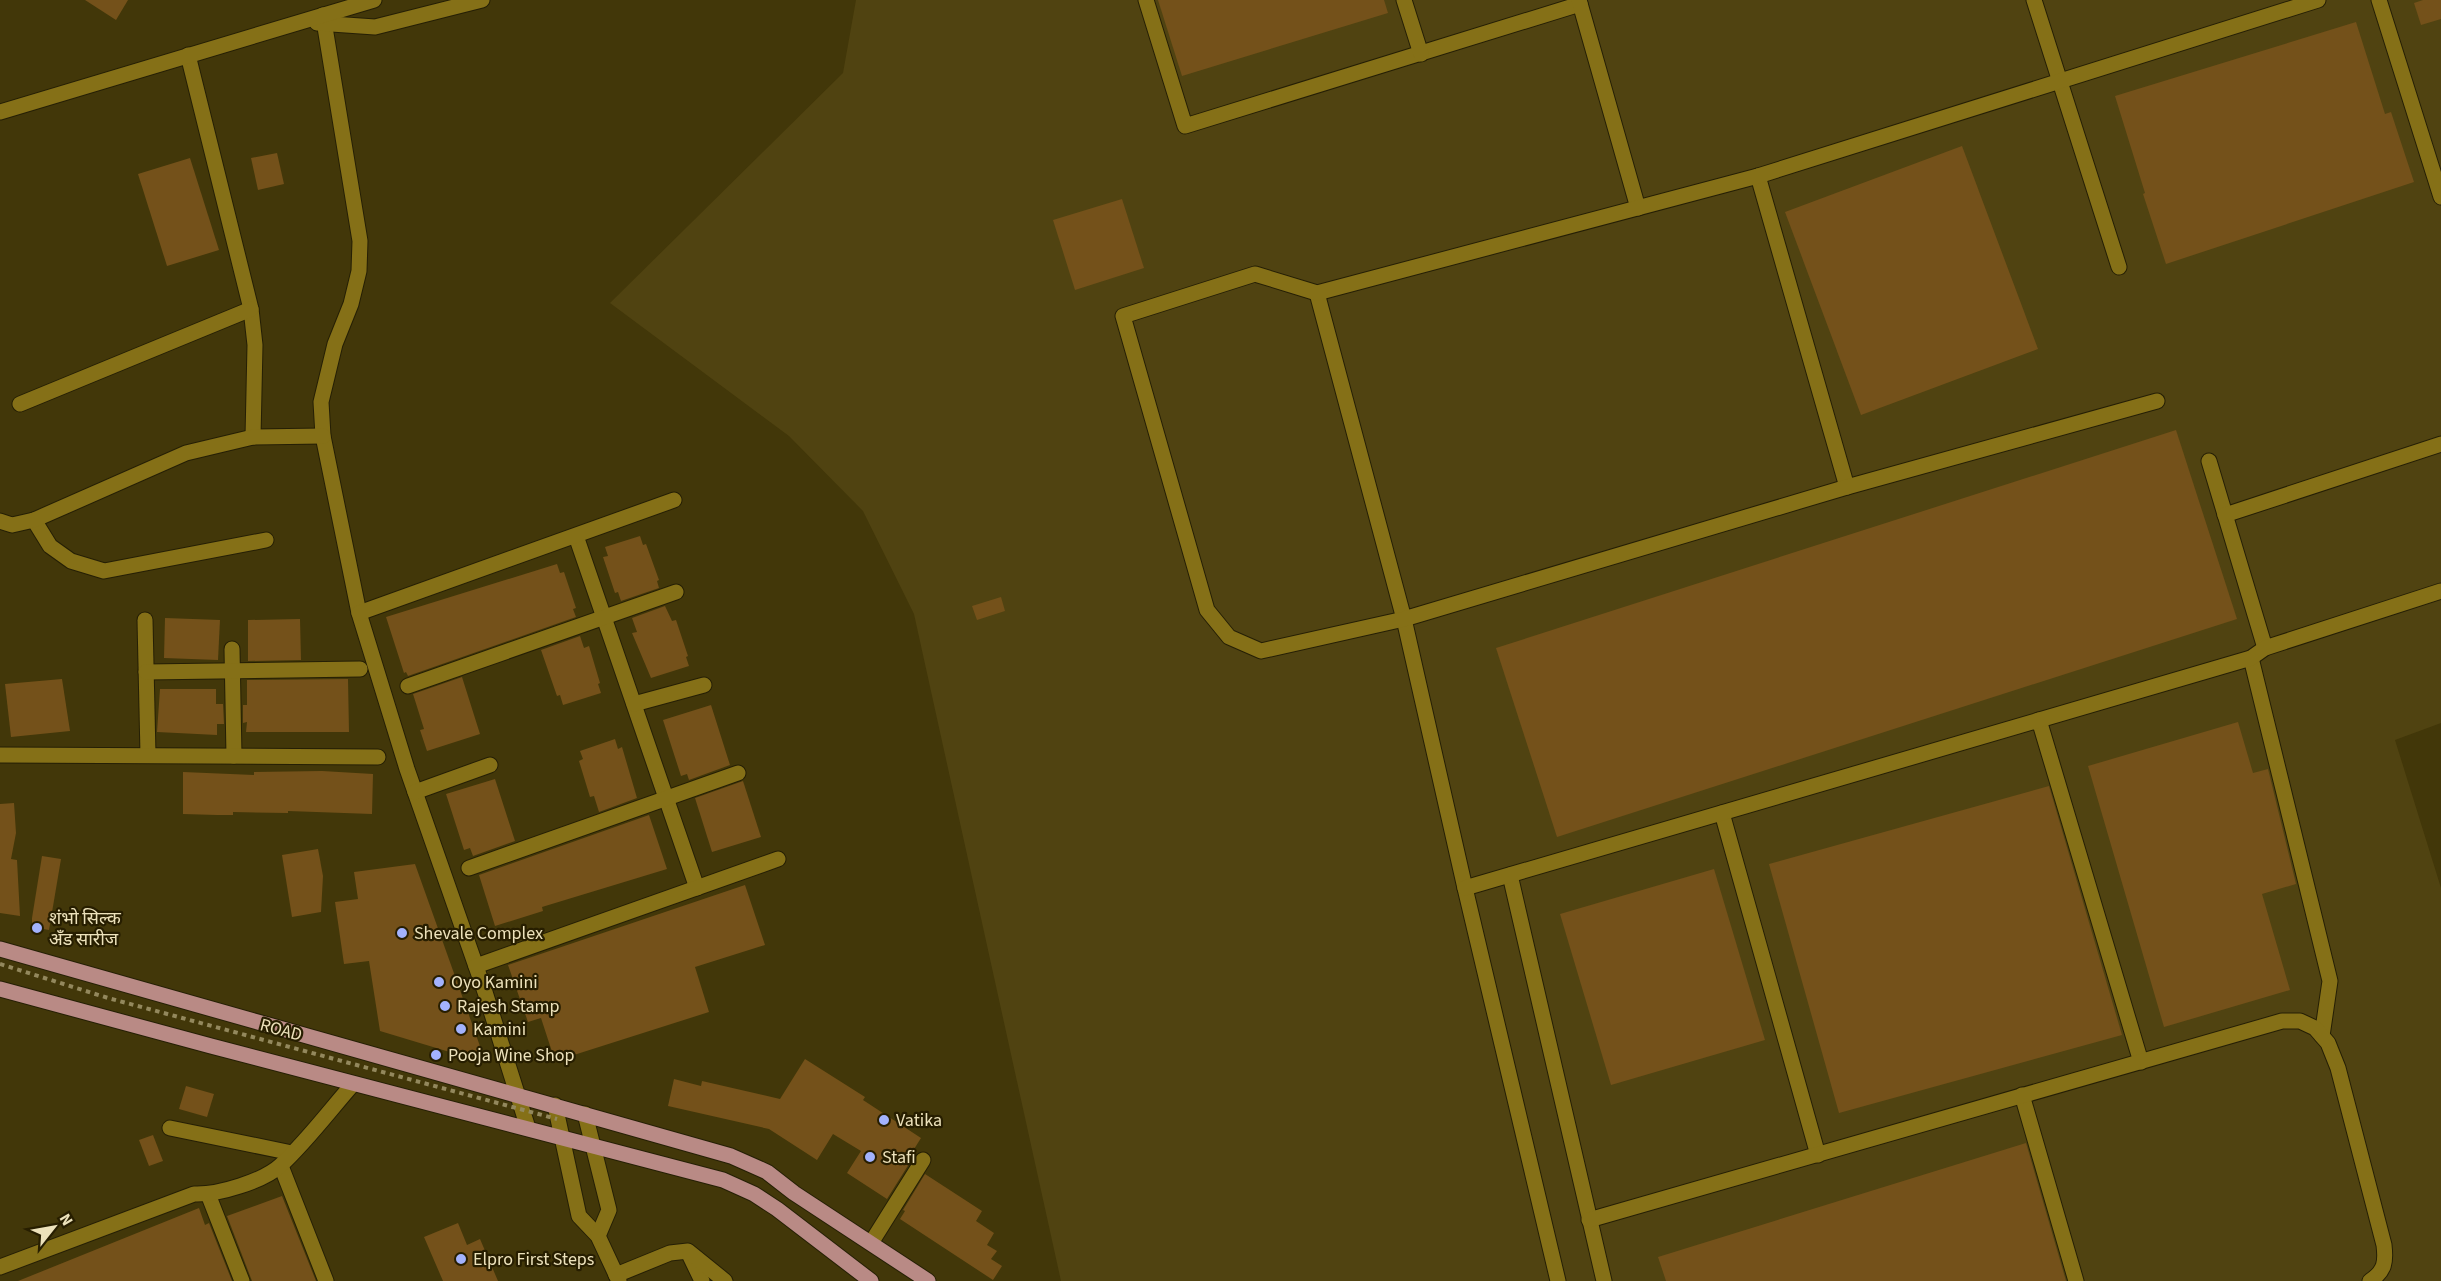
<svg xmlns="http://www.w3.org/2000/svg" width="2441" height="1281" viewBox="0 0 2441 1281" font-family="'Source Sans 3','Noto Sans Devanagari',sans-serif">
  <rect width="100%" height="100%" fill="#423709"/>
  <polygon fill="#504311" points="856,0 2441,0 2441,723 2395,740 2441,888 2441,1281 1061,1281 914,614 863,511 789,436 610,303 843,73"/>
  <g fill="#74511a">
    <polygon points="85,0 128,0 116,20"/>
    <polygon points="1158,0 1384,0 1388,13 1182,76"/>
    <polygon points="2423,0 2441,0 2441,19 2421,25 2414,3"/>
    <polygon points="2356,22 2385,114 2391,112 2414,182 2166,264 2143,194 2145,193 2115,96"/>
    <polygon points="1962,146 2038,349 1861,415 1785,212"/>
    <polygon points="277,153 284,184 258,190 251,158"/>
    <polygon points="190,158 219,250 167,266 138,174"/>
    <polygon points="1122,199 1144,268 1075,290 1053,220"/>
    <polygon points="2176,430 2237,619 1557,837 1496,648"/>
    <polygon points="640,536 643,545 646,544 659,580 657,581 659,588 621,601 618,592 615,593 603,557 608,556 605,547"/>
    <polygon points="557,564 560,573 564,572 576,608 573,609 576,617 408,676 406,672 404,673 386,617"/>
    <polygon points="1001,597 1005,611 977,620 972,606"/>
    <polygon points="665,606 672,621 676,620 688,656 686,657 689,666 651,678 632,633 637,632 632,618"/>
    <polygon points="165,618 220,620 218,660 164,658"/>
    <polygon points="300,619 301,660 248,661 248,620"/>
    <polygon points="580,636 584,648 589,646 600,683 598,684 601,693 563,705 560,695 557,696 541,650"/>
    <polygon points="462,677 480,734 427,751 420,730 424,729 413,694"/>
    <polygon points="62,679 70,731 11,737 5,684"/>
    <polygon points="348,679 349,732 246,732 247,722 243,723 243,705 247,705 247,680"/>
    <polygon points="160,689 216,689 216,704 223,704 224,724 217,724 217,735 157,732"/>
    <polygon points="711,705 730,765 689,780 687,774 681,776 663,720"/>
    <polygon points="2238,722 2253,773 2268,769 2296,884 2262,894 2290,990 2164,1027 2088,766"/>
    <polygon points="615,739 618,749 622,747 637,798 599,812 594,796 590,797 579,761 583,759 580,751"/>
    <polygon points="322,771 373,774 372,814 288,811 288,813 233,812 233,815 217,815 183,814 183,772 254,775 254,772"/>
    <polygon points="495,779 515,841 473,856 470,848 464,850 446,794"/>
    <polygon points="743,781 761,837 712,852 695,798"/>
    <polygon points="2049,786 2122,1035 1839,1113 1769,864"/>
    <polygon points="14,803 16,833 11,859 17,860 20,916 0,913 0,804"/>
    <polygon points="649,815 667,869 542,907 543,911 495,926 479,875"/>
    <polygon points="318,849 323,876 321,912 292,917 282,855"/>
    <polygon points="42,856 61,859 49,930 32,927 32,918"/>
    <polygon points="415,864 486,1063 380,1031 369,961 344,964 335,902 358,899 354,872"/>
    <polygon points="1714,869 1765,1040 1611,1085 1560,914"/>
    <polygon points="745,885 765,945 695,967 709,1012 555,1061 541,1018 528,1022 508,965"/>
    <polygon points="805,1059 865,1097 863,1100 921,1138 906,1162 909,1164 887,1199 847,1173 861,1151 833,1134 817,1160 769,1129 668,1106 674,1079 701,1086 702,1081 780,1099"/>
    <polygon points="186,1086 214,1094 207,1117 179,1109"/>
    <polygon points="153,1135 163,1161 149,1166 139,1140"/>
    <polygon points="2026,1143 2066,1281 1666,1281 1658,1257"/>
    <polygon points="925,1174 982,1211 976,1221 994,1233 987,1245 997,1251 991,1259 1002,1266 993,1280 900,1219 905,1211 903,1210"/>
    <polygon points="282,1196 316,1281 252,1281 227,1216"/>
    <polygon points="199,1208 205,1225 209,1223 232,1281 18,1281"/>
    <polygon points="458,1223 467,1245 480,1239 498,1281 443,1281 424,1237"/>
  </g>
  <g fill="none" stroke-linecap="round" stroke-linejoin="round">
    <defs>
      <g id="minor">
        <polyline points="1146,0 1185,126 1580,4"/>
        <polyline points="1404,0 1421,54"/>
        <polyline points="1579,0 1638,208"/>
        <polyline points="2034,0 2119,267"/>
        <polyline points="2379,0 2441,197"/>
        <polyline points="323,15 360,241 359,271 351,304 335,344 321,402 323,436 359,613 407,769 485,992 528,1128"/>
        <polyline points="317,23 375,27 482,0"/>
        <polyline points="188,55 251,309 255,345 253,437"/>
        <polyline points="0,112 374,0"/>
        <polyline points="1758,176 1847,487"/>
        <polyline points="1317,293 1404,619 1465,888 1558,1281"/>
        <polyline points="2157,401 1847,487 1404,619 1261,651 1229,637 1207,610 1123,316 1255,274 1317,293 1758,176 2318,0"/>
        <polyline points="20,404 251,309"/>
        <polyline points="2209,461 2265,648"/>
        <polyline points="2225,515 2441,444"/>
        <polyline points="34,520 50,546 71,561 104,571 266,540"/>
        <polyline points="0,521 12,525 34,520 186,453 253,437 323,436"/>
        <polyline points="576,536 697,888"/>
        <polyline points="359,613 674,500"/>
        <polyline points="145,620 148,755"/>
        <polyline points="232,649 234,756"/>
        <polyline points="2251,658 2330,981 2322,1036"/>
        <polyline points="146,672 360,669"/>
        <polyline points="408,686 676,592"/>
        <polyline points="634,704 704,685"/>
        <polyline points="2039,720 2141,1062"/>
        <polyline points="0,755 378,757"/>
        <polyline points="415,792 490,765"/>
        <polyline points="1722,813 1818,1155"/>
        <polyline points="469,868 738,773"/>
        <polyline points="1510,875 1604,1281"/>
        <polyline points="1465,888 2251,658 2265,648 2441,591"/>
        <polyline points="476,966 778,859"/>
        <polyline points="2022,1095 2076,1281"/>
        <polyline points="555,1105 579,1216 598,1236 619,1281"/>
        <polyline points="585,1114 609,1210 598,1236"/>
        <polyline points="170,1128 292,1153"/>
        <polyline points="281,1166 326,1281"/>
        <polyline points="208,1194 242,1281"/>
        <path d="M1589 1220 2282 1021H2300L2315 1028 2328 1043 2338 1068 2384 1245C2386 1262 2385 1271 2370 1281"/>
        <polyline points="871,1243 923,1160"/>
        <polyline points="689,1254 702,1281"/>
        <path d="M0 1267 194 1194C218 1195 264 1181 281 1165 307 1141 330 1110 353 1084"/>
        <polyline points="616,1275 670,1253 688,1251 725,1281"/>
      </g>
      <g id="major">
        <polyline points="0,949 731,1156 767,1172 794,1193 928,1281"/>
        <polyline points="0,989 211,1046 723,1180 754,1194 777,1209 871,1281"/>
      </g>
    </defs>
    <use href="#minor" stroke="#251f05" stroke-width="17"/>
    <use href="#major" stroke="#251f05" stroke-width="17"/>
    <use href="#minor" stroke="#857017" stroke-width="15"/>
    <use href="#major" stroke="#b98a85" stroke-width="15"/>
    <polyline stroke="#93885d" stroke-width="4" stroke-dasharray="4.5 4.5" stroke-linecap="butt" points="0,964 108,998 557,1119"/>
  </g>
  <g fill="#a3b2fd" stroke="#271e00" stroke-width="2">
    <circle cx="37" cy="928" r="6"/>
    <circle cx="402" cy="933" r="6"/>
    <circle cx="439" cy="982" r="6"/>
    <circle cx="445" cy="1006" r="6"/>
    <circle cx="461" cy="1029" r="6"/>
    <circle cx="436" cy="1055" r="6"/>
    <circle cx="884" cy="1120" r="6"/>
    <circle cx="870" cy="1157" r="6"/>
    <circle cx="461" cy="1259" r="6"/>
  </g>
  <g text-anchor="middle" dominant-baseline="central" stroke-width="4.5" stroke-linejoin="round" paint-order="stroke">
    <g font-size="18" fill="#ede2bb" stroke="#271e00" text-anchor="start">
      <text x="49" y="918">शंभो सिल्क<tspan x="49" dy="21">अँड सारीज</tspan></text>
      <text x="414" y="933">Shevale Complex</text>
      <text x="451" y="982">Oyo Kamini</text>
      <text x="457" y="1006">Rajesh Stamp</text>
      <text x="473" y="1029">Kamini</text>
      <text x="448" y="1055">Pooja Wine Shop</text>
      <text x="896" y="1120">Vatika</text>
      <text x="882" y="1157">Stafi</text>
      <text x="473" y="1259">Elpro First Steps</text>
    </g>
    <g font-size="18" fill="#ede2bb" stroke="#271e00">
      <text transform="translate(281 1030) rotate(15)">ROAD</text>
    </g>
  </g>
  <g transform="translate(54 1227) rotate(59)" stroke="#271e00" stroke-width="4.5" paint-order="stroke">
  <path d="M0-4.5L10 22L0 15L-10 22Z" fill="#ede2bb"/>
  <text y="-9" font-size="16" font-weight="bold" text-anchor="middle" fill="#ede2bb">N</text>
  </g>
</svg>
